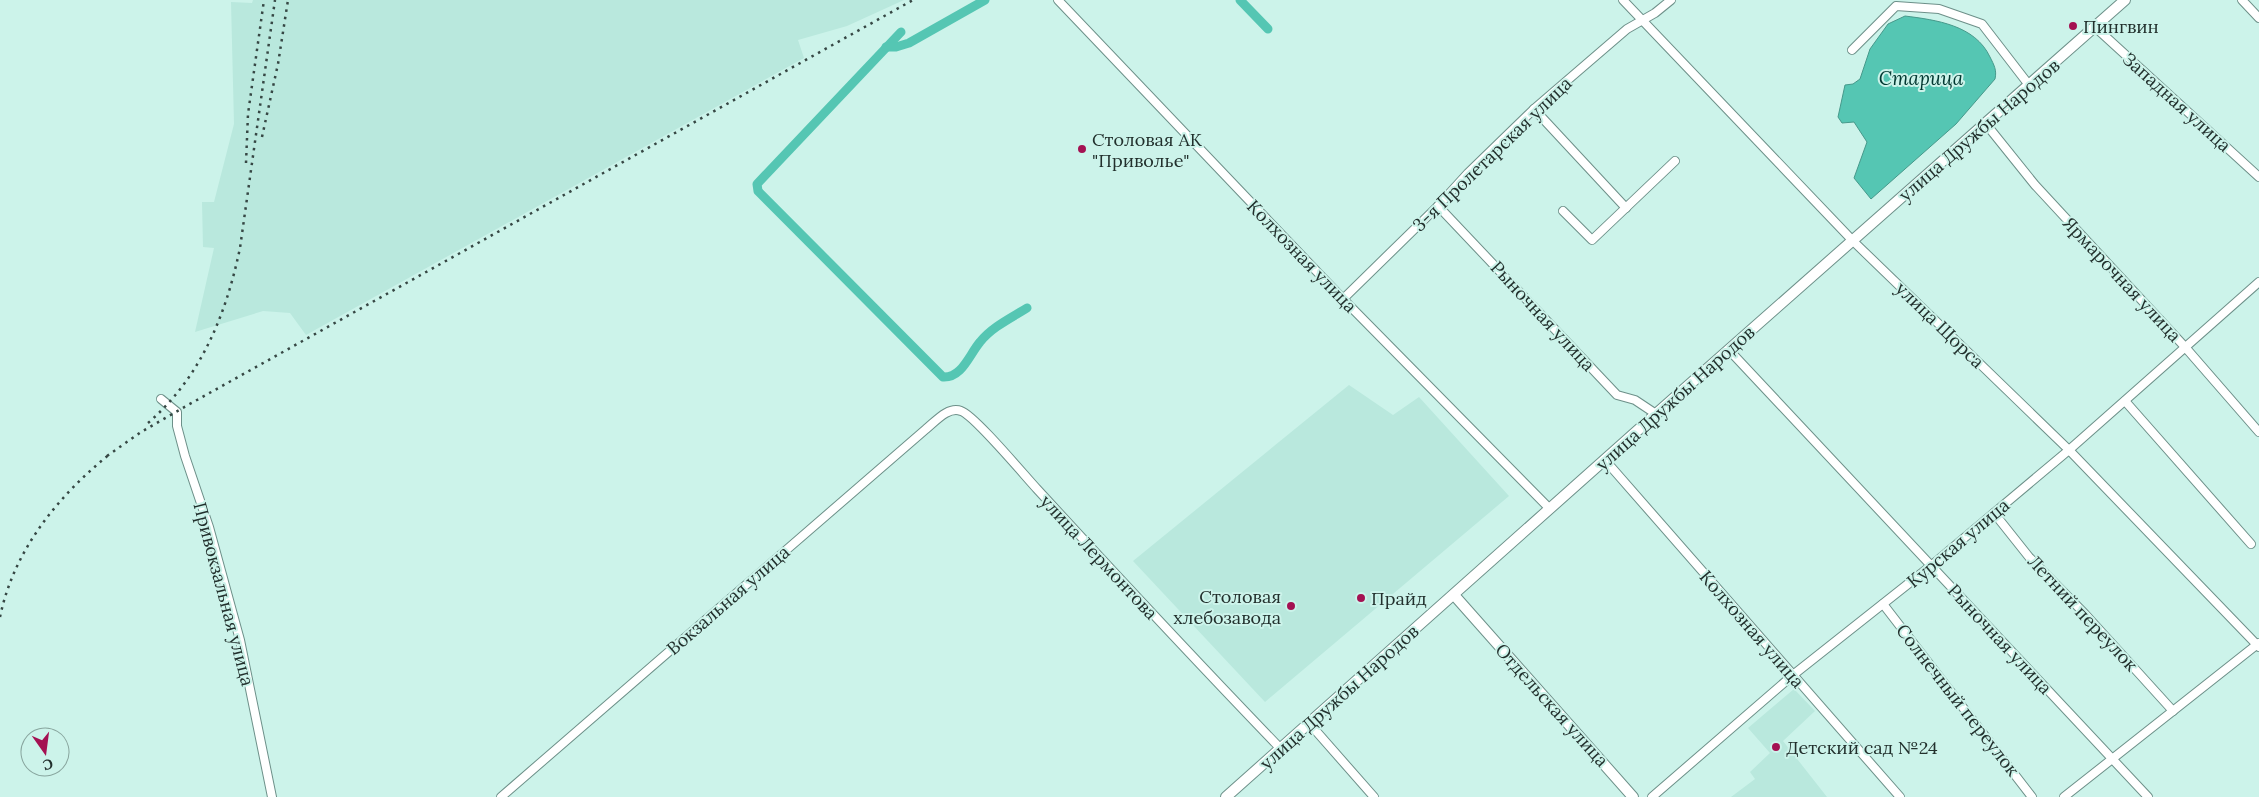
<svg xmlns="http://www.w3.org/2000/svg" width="2259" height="797" viewBox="0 0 2259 797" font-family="Lora,serif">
  <rect width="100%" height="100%" fill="#ccf3ea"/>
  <g fill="#b9e8dd">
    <polygon points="253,0 904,0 847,26 798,40 804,58 306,335 290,313 263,311 195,332 214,248 203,247 202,202 214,202 234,124 231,2 252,3"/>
    <polygon points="1349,385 1393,415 1419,397 1509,496 1265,702 1133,561"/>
    <polygon points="1794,689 1815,711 1783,741 1827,797 1731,797 1755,779 1750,772 1770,753 1748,728"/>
  </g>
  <path fill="#55c6b3" stroke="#46998b" d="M1905 16C1936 20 1975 25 1990 57 1994 65 1997 70 1995 79L1956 124 1871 199 1854 178 1867 142 1854 122 1842 123 1838 117 1845 85 1853 84 1860 79 1870 49 1888 24Z"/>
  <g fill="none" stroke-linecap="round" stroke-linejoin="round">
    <g stroke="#55c6b3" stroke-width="9">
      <polyline points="1240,0 1268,29"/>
      <path d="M901 32 757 184 758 191 943 377C962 378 969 355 980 342 992 327 1011 318 1027 308"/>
      <polyline points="886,47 896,47 909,43 985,0"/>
    </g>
    <defs>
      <g id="minor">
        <polyline points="1058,0 1343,299 1550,509"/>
        <polyline points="1623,0 1853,241 2069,450 2259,647"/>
        <polyline points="2242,0 2259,18"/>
        <polyline points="2095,27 2259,177"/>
        <polyline points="1852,50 1896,6 1939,9 1982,24 2029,85"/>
        <polyline points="1534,109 1626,208"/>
        <polyline points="1986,124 2035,185 2185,347 2259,432"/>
        <polyline points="1438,206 1617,395 1635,400 1656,414"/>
        <polyline points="1563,211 1592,240 1675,161"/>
        <polyline points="1343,299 1438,206 1468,173 1534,109 1627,29 1655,13 1671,0"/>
        <polyline points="1729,350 2148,797"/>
        <polyline points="161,399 177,412 177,426 185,456 209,527 240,640 272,797"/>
        <polyline points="2125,401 2251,544"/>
        <polyline points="1605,460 1900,797"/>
        <polyline points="1994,513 2029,557 2085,614 2173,711"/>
        <polyline points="1883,604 2032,797"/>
        <polyline points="1309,723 1374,797"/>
        <path d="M501 797 926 429C935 422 948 406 961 411 974 415 1024 475 1037 489 1117 576 1198 663 1280 748"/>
        <polyline points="1652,797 1793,675 1932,565 2069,450 2259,282"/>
        <polyline points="2064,797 2259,643"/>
      </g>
      <g id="tertiary">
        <polyline points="1454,595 1633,797"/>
        <polyline points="1226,797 1656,414 2125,0"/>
      </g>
    </defs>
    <use href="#minor" stroke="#6d9089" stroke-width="10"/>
    <use href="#tertiary" stroke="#6d9089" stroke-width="12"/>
    <use href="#minor" stroke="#fff" stroke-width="8"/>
    <use href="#tertiary" stroke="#fff" stroke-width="10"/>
    <g stroke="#364744" stroke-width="2.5" stroke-dasharray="2.5 5" stroke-linecap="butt">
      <polyline points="262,137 278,64 288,0"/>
      <polyline points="246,163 248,114 264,0"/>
      <path d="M148 423C201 377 226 315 240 248L275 0"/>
      <polyline points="107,456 141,432 188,405 913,0"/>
      <path d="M0 617C14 549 59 495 111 453"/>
    </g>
  </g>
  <g fill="#a41152" stroke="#ccf3ea" stroke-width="2">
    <circle cx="2073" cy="26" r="5"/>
    <circle cx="1082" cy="149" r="5"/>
    <circle cx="1361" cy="598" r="5"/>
    <circle cx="1291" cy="606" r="5"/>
    <circle cx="1776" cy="747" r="5"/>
  </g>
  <g text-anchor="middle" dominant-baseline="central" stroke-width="4" stroke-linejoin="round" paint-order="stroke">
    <g font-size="18" fill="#22302d" stroke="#ccf3ea" text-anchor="start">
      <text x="2083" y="26">Пингвин</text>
      <text x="1092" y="139">Столовая АК<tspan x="1092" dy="21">"Приволье"</tspan></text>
      <text x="1281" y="596" text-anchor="end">Столовая<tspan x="1281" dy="21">хлебозавода</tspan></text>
      <text x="1371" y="598">Прайд</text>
      <text x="1786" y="747">Детский сад №24</text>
    </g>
    <g font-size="18" fill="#22302d" stroke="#ccf3ea">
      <text transform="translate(2177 102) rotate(42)">Западная улица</text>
      <text transform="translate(1979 130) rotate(-41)">улица Дружбы Народов</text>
      <text transform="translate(1492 154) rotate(-44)">3-я Пролетарская улица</text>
      <text transform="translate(1302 256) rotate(46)">Колхозная улица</text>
      <text transform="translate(2122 279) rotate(47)">Ярмарочная улица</text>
      <text transform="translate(1543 316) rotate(47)">Рыночная улица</text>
      <text transform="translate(1940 325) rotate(44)">улица Щорса</text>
      <text transform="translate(1675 398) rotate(-42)">улица Дружбы Народов</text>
      <text transform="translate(1958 543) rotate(-40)">Курская улица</text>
      <text transform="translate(1099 557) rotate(47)">улица Лермонтова</text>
      <text transform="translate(224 594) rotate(75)">Привокзальная улица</text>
      <text transform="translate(728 600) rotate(-41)">Вокзальная улица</text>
      <text transform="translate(2083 613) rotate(47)">Летний переулок</text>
      <text transform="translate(1752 629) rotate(49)">Колхозная улица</text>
      <text transform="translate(2000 639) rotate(47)">Рыночная улица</text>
      <text transform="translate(1339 697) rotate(-42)">улица Дружбы Народов</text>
      <text transform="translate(1958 700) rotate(52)">Солнечный переулок</text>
      <text transform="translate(1552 705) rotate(48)">Отдельская улица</text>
    </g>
    <g font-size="19" font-style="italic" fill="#003730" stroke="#ccf3ea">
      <text x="1921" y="78">Старица</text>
    </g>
  </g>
  <g transform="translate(45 752) rotate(166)"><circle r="24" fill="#ccf3ea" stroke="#88a59e"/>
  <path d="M0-4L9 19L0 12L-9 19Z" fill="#a41152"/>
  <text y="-8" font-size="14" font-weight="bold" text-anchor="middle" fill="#22302d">С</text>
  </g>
</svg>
